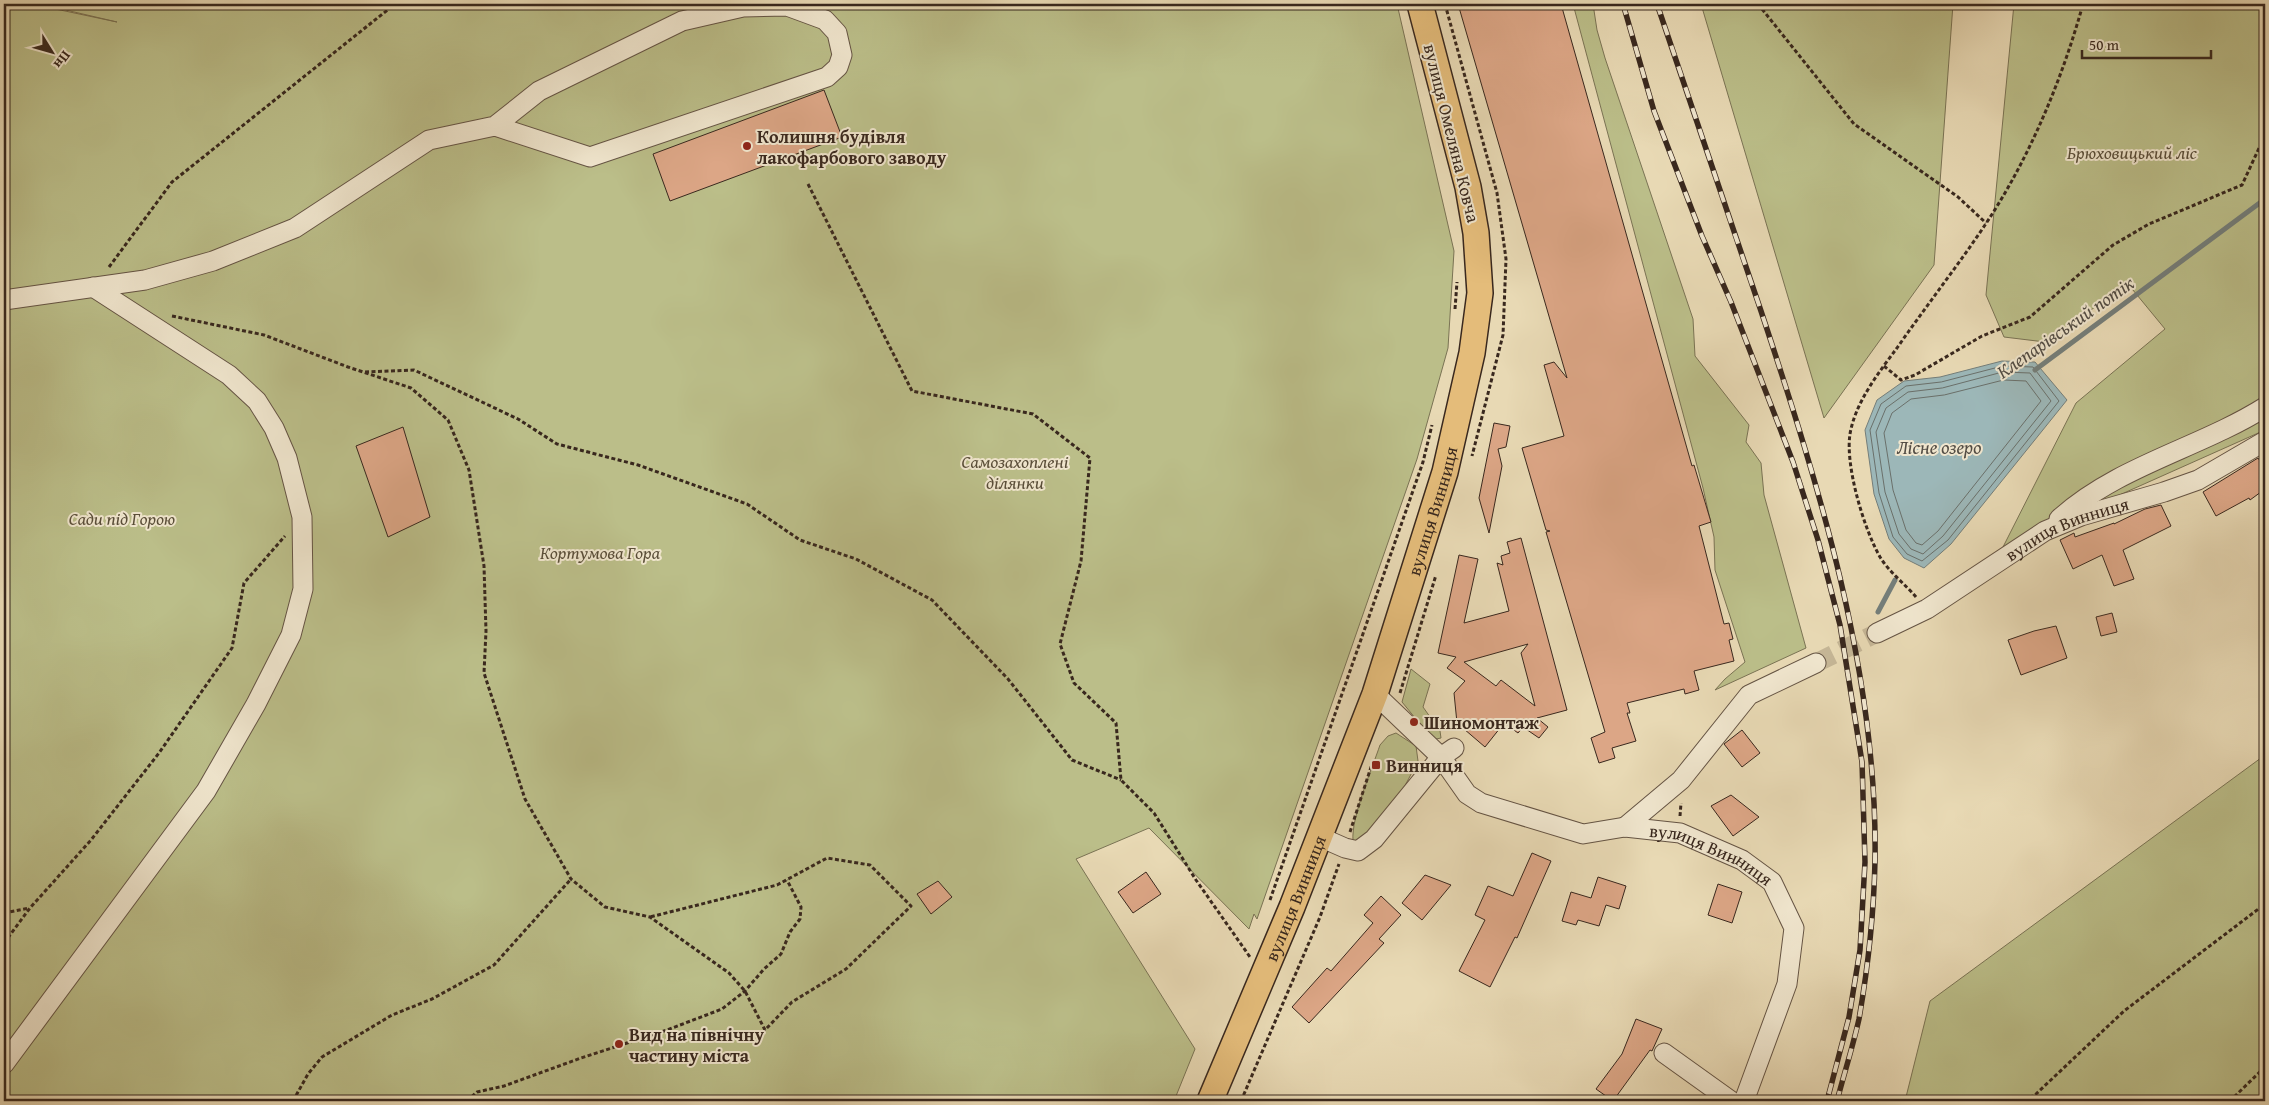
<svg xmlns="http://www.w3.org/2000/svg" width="2269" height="1105" viewBox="0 0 2269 1105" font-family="'Gentium Book Plus',serif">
  <rect width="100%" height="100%" fill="#e8d9b4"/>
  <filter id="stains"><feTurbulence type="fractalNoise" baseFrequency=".004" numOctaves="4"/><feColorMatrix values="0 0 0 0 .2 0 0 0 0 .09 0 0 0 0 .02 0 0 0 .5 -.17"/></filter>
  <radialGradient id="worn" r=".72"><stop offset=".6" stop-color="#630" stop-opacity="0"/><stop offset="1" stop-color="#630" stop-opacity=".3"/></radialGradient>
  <g fill="#bbbe89" stroke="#7a7354">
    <polygon points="4,4 32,4 117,22 40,4 1397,4 1454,251 1448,348 1417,459 1257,919 1254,914 1249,929 1149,828 1076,859 1195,1049 1174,1101 4,1101"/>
    <polygon points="1573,4 1593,4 1597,30 1605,58 1693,319 1695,356 1749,425 1746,442 1761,463 1764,495 1806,648 1715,690 1725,679 1745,662 1715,570 1714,537 1703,488"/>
    <polygon points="1701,4 1953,4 1934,265 1824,418"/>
    <polygon points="2014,4 2265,4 2265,430 2003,547 2076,403 2165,329 2128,284 2045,342 2004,337 1986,295"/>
    <polygon points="1411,669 1430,684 1423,707 1440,731 1441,738 1436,739 1425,730 1402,702"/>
    <path d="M1396 733 1416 746 1418 761 1399 797 1364 841H1353C1351 817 1372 769 1380 745L1388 736Z"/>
    <polygon points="2265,755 2265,1101 1905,1101 1930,1001"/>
  </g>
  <polygon fill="#9cb7b8" stroke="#747e7a" points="2002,361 2035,362 2067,400 1951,544 1924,568 1904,558 1889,539 1874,494 1865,430 1877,400 1904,381 1940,377"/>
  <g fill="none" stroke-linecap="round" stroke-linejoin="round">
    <g stroke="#6a706b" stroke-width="1">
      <polygon points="2003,366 2033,367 2059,401 1948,540 1922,561 1907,554 1893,537 1879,493 1870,430 1881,404 1906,386 1941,382"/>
      <polygon points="2003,372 2030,373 2051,401 1943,536 1923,554 1911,549 1899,534 1885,492 1876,432 1886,408 1908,392 1942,388"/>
      <polygon points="2004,380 2026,381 2041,401 1938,531 1922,545 1916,543 1906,530 1893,490 1884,433 1892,413 1911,399 1944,395"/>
    </g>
    <g stroke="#747e7a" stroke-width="5">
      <polyline points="2035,370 2265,199"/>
      <polyline points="1878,612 1895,580"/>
    </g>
  </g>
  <g fill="#dca686" stroke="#39281e" fill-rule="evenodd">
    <polygon points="1458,4 1561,4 1692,466 1694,465 1711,522 1699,526 1724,624 1729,623 1733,639 1729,640 1734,661 1694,671 1699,690 1685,694 1684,689 1627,703 1630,713 1627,713 1636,741 1612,748 1615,758 1599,763 1591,738 1605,732 1546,532 1550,531 1546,530 1522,448 1564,436 1544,365 1554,362 1567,378"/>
    <polygon points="824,90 842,137 670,201 653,154"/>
    <polygon points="1494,423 1510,426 1506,447 1498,449 1502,466 1489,533 1479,498"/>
    <polygon points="403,427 430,517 388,537 356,446"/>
    <polygon points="2258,458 2265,469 2265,489 2250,500 2249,498 2216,516 2203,492"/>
    <polygon points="2161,505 2171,526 2123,550 2134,579 2114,586 2102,555 2073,569 2060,540 2074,533 2075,537 2114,523 2114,524 2145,509"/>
    <path d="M1521 538 1567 710 1537 718 1548 727 1539 738 1523 727 1518 733 1504 723 1485 747 1457 723 1454 693 1465 681 1447 668 1456 657 1438 653 1459 555 1478 559 1464 623 1509 611 1497 563 1503 565 1501 556 1510 553 1507 542ZM1528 644 1521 653 1535 706 1501 680 1496 686 1464 662Z"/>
    <polygon points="2112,613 2117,632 2101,636 2096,617"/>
    <polygon points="2056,626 2067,658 2021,675 2008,640 2034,631"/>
    <polygon points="1742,730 1760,753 1742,767 1724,744"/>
    <polygon points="1731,795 1759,817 1733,836 1711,806"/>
    <polygon points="1532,853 1551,861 1517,938 1515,937 1490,987 1459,971 1485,920 1475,915 1488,886 1513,896"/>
    <polygon points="1146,872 1161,894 1133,913 1118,892"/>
    <polygon points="1425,875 1451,885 1422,920 1402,903"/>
    <polygon points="1598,877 1626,886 1619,909 1606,905 1599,926 1578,920 1576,925 1562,921 1571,892 1591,898"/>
    <polygon points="938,881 952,897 931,914 917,894"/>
    <polygon points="1718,884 1742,892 1732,923 1708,915"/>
    <polygon points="1381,896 1401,915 1379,939 1384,943 1309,1023 1292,1007 1327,968 1331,971 1373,923 1364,915"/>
    <polygon points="1636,1019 1662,1029 1652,1051 1650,1050 1613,1101 1596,1089 1622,1054"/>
  </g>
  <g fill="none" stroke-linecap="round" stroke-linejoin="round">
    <polyline stroke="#c5b696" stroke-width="19" stroke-dasharray="19 9" stroke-linecap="butt" points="1816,663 1877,633"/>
    <defs>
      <g id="minor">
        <polyline points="4,300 145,280 213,261 295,228 429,140 495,126 539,91 682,21 743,7 787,6 825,20 837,33 842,55 838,67 827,77 590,157 495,126"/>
        <path d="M2059 519C2117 466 2200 448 2265 407"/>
        <path id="s1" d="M1877 633 1927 609 2045 531 2081 516 2164 492 2198 480 2265 441"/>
        <path id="s2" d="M1375 694 1441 757 1467 794 1481 803 1583 834 1625 827 1680 833 1742 860 1772 882 1794 928 1787 984 1744 1101"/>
        <polyline points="1625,827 1681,780 1749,695 1816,663"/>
        <polyline points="1320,837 1345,848 1358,851 1374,839 1441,757 1454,748"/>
        <polyline points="1664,1053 1731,1101"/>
        <polyline points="4,1064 206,791 256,704 291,635 303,589 302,517 287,458 274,428 257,401 229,375 93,287"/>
      </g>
      <g id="major">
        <path id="s3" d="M1210 1101 1292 907 1375 694 1445 472 1472 353 1480 293 1476 233 1468 187 1420 4"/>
      </g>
    </defs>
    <use href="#minor" stroke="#655444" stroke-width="21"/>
    <use href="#major" stroke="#39281e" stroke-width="28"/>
    <g stroke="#39281e" stroke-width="3" stroke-dasharray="4 2.5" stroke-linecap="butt">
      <polyline points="1445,4 1497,193 1506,259 1503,335 1472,456"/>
      <polyline points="1758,4 1854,124 1958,197 1986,223"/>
      <polyline points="808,184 912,391 1033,414 1090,458 1081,561 1060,644 1074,683 1116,723 1121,780 1154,813 1196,880 1250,957"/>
      <polyline points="109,267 172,182 395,4"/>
      <polyline points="1455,309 1457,282"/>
      <polyline points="172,316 264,335 348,367 411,388 448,420 469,470 484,566 486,631 484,673 525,799 571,879 605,907 650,917 729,973 745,991 765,1030 792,1002 846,969 911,906 870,865 827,858 777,885 650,917"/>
      <polyline points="1884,366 1901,380 1915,375 1982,336 2030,317 2113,245 2149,224 2242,185 2260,146 2265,141"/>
      <polyline points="365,372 414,370 518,419 557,444 638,465 747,504 800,540 856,559 932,600 1008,679 1072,760 1121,780"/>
      <path d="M1916 597C1905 584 1889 572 1880 557 1864 529 1845 466 1850 434 1855 403 1879 372 1897 348 1926 306 1957 267 1985 225 2029 159 2062 80 2083 4"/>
      <polyline points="1400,693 1436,575"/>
      <polyline points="1680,816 1681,803"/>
      <polyline points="1350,832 1372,764"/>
      <polyline points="1270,900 1423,462 1432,425"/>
      <polyline points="4,913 29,908"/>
      <polyline points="4,943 30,908 91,840 159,753 232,648 244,583 285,536"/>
      <polyline points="293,1101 308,1074 322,1057 392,1015 432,999 494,965 571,879"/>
      <polyline points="467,1101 477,1092 504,1086 581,1058 667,1030 722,1009 745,991 764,969 781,954 790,932 800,919 801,907 787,880"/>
      <polyline points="1241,1101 1320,917 1339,864"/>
      <polyline points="2024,1101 2036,1094 2124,1011 2265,904"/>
      <polyline points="2222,1101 2234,1097 2265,1067"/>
    </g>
    <use href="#minor" stroke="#f0e6ce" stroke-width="19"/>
    <use href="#major" stroke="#e4bc7a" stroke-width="25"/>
    <defs>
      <g id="rail">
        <polyline points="1623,4 1654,111 1702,236 1731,302 1793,462 1818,540 1840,625 1862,762 1865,862 1860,950 1849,1017 1827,1101"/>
        <path d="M1657 4C1692 106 1726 209 1761 311 1819 486 1878 674 1875 860 1874 912 1868 967 1859 1019 1853 1046 1844 1074 1837 1101"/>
      </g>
    </defs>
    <use href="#rail" stroke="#39281e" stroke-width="5.5"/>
    <use href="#rail" stroke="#f0e6ce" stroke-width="4" stroke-dasharray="11" stroke-linecap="butt"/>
  </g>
  <g fill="#8f2418" stroke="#f0e6ce" stroke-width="2">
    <circle cx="747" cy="146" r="5"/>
    <circle cx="1414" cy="722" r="5"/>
    <rect x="1371" y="760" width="10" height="10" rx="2.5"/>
    <circle cx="619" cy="1044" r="5"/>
  </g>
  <g text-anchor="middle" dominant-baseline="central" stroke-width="4" stroke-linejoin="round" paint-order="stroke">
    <g font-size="18" fill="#39281e" stroke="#f0e6ce">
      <text transform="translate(1452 133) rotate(76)">вулиця Омеляна Ковча</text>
      <text stroke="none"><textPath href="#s3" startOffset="631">вулиця Винниця</textPath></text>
      <text stroke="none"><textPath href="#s1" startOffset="218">вулиця Винниця</textPath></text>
      <text stroke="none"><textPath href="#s2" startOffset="394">вулиця Винниця</textPath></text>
      <text stroke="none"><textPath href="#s3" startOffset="220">вулиця Винниця</textPath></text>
    </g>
    <g font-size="18" font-weight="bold" fill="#39281e" stroke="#f0e6ce" text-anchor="start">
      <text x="757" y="136">Колишня будівля<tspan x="757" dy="21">лакофарбового заводу</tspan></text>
      <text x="1424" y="722">Шиномонтаж</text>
      <text x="1386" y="765">Винниця</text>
      <text x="629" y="1034">Вид на північну<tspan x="629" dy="21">частину міста</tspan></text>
    </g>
    <g font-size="18" font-style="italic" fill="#5a4e39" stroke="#f0e6ce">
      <text x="2132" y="152">Брюховицький ліс</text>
      <text x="1015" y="461">Самозахоплені<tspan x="1015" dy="21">ділянки</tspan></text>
      <text x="122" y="518">Сади під Горою</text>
      <text x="600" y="552">Кортумова Гора</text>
    </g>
    <g font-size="19" font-style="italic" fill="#524c44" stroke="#f0e6ce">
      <text transform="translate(2065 327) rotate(-35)">Клепарівський потік</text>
      <text x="1939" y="447">Лісне озеро</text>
    </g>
  </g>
  <rect width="2269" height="1105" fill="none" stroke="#e8d9b4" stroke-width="20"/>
  <rect x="5" y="5" width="2259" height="1095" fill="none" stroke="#39281e" stroke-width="2.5"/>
  <rect x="10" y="10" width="2249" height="1085" fill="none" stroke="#39281e"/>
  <g transform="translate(52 52) rotate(127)" stroke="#f0e6ce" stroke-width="4" paint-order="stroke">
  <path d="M0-4L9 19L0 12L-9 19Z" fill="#39281e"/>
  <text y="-8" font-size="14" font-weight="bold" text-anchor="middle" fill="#39281e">Пн</text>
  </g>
  <path d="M2082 50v8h129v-8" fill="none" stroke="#39281e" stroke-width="2.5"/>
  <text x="2089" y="50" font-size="15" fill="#39281e" stroke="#f0e6ce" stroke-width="4" paint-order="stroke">50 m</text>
  <rect width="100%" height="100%" filter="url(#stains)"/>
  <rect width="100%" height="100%" fill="url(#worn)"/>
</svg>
